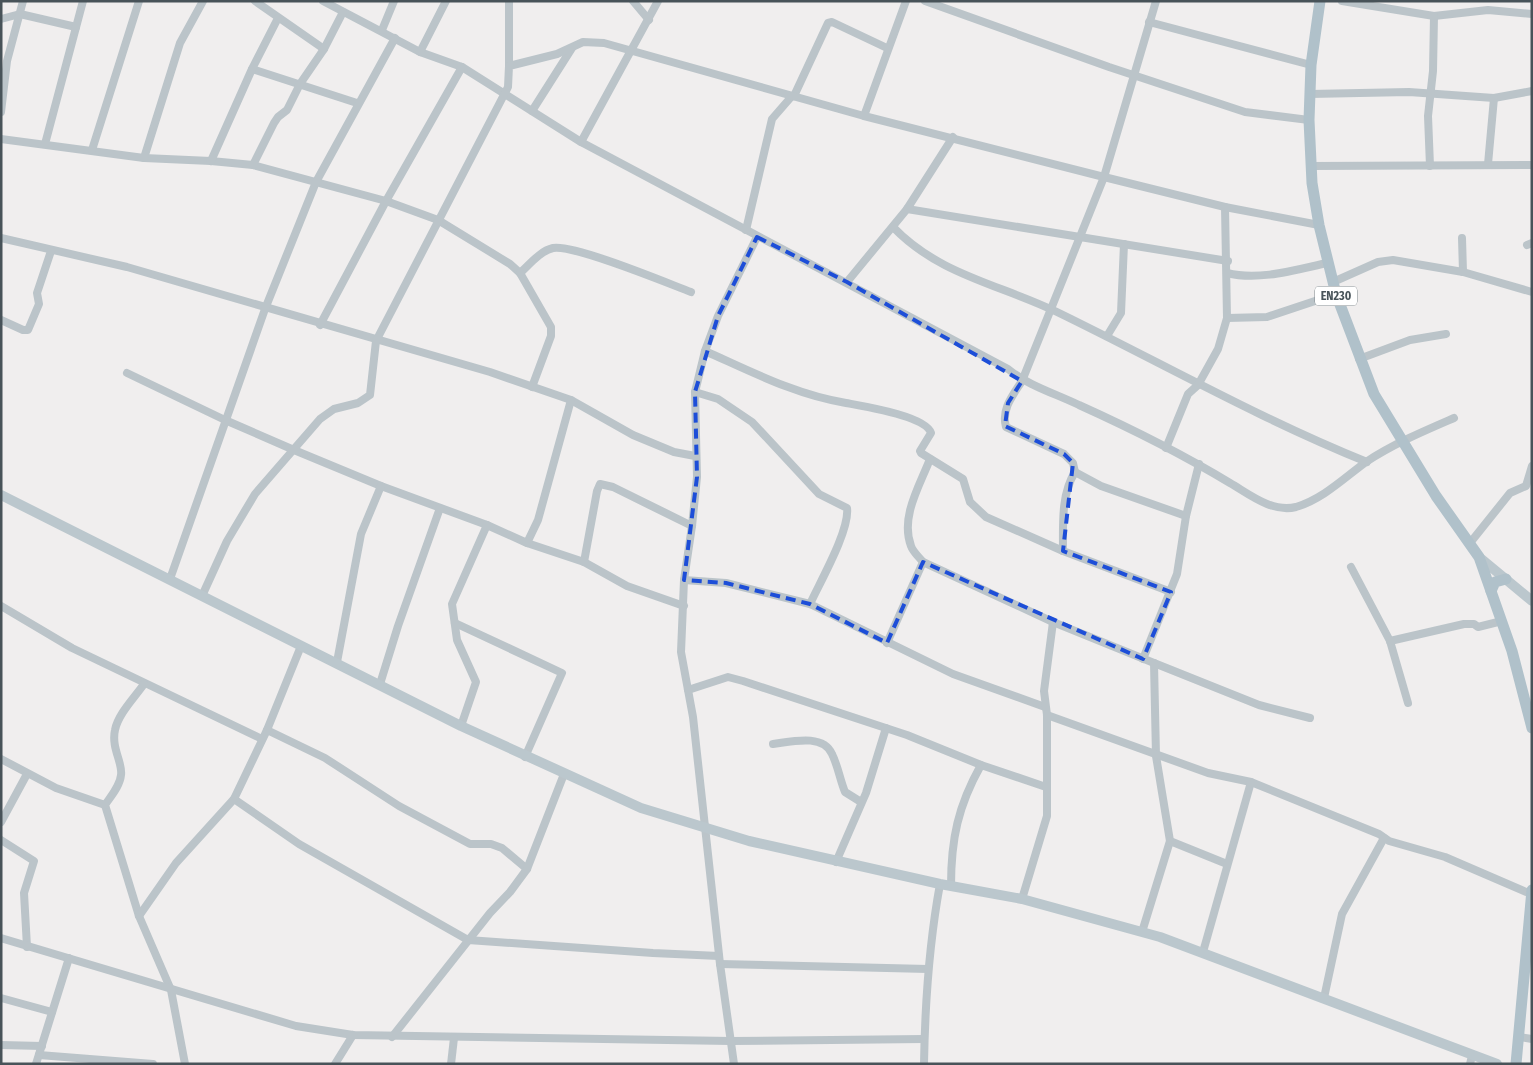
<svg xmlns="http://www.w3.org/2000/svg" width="1533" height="1065" viewBox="0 0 1533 1065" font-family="'Fira Sans Condensed',sans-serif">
  <rect width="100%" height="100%" fill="#f0eeee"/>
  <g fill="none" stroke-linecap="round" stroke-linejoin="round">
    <g stroke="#bbc4c9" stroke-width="8">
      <polyline points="255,1 324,49"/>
      <path d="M323 1 420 52 462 67 581 142 1008 369C1029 386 1054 393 1079 405 1130 428 1182 454 1230 483 1249 494 1272 513 1296 507 1323 499 1344 478 1366 462 1393 444 1424 431 1454 418"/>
      <polyline points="509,1 509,66"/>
      <polyline points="633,1 649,20"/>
      <polyline points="925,1 1109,67 1245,112 1309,120"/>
      <polyline points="1342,1 1434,16 1488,10 1532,14"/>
      <polyline points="1,19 20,14 76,27"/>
      <polyline points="1149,22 1311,65"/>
      <polyline points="382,30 394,1"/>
      <polyline points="420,52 446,1"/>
      <polyline points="252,69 357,103"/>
      <polyline points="1310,94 1409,92 1494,98 1532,91"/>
      <polyline points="794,96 828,23 832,22 887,48"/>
      <polyline points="532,111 572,48"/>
      <polyline points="1,112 7,61 23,1"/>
      <polyline points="864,116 906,1"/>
      <polyline points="1,139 144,158 211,161 253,165 386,201 438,220 510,264 520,273 551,327 551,336 532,387"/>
      <polyline points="581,142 658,1"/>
      <polyline points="45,144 83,1"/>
      <polyline points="92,150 139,1"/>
      <polyline points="144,158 180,43 203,1"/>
      <polyline points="211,161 252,69 278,18"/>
      <polyline points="1488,164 1494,98"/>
      <polyline points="253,165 274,123 278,117 287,110 300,84 324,49 343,12"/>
      <polyline points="1311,166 1532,165"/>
      <polyline points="1430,166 1428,116 1433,71 1434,16"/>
      <polyline points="907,209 1228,261"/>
      <path d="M893 227C939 275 999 284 1057 312 1160 362 1260 419 1367 462"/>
      <polyline points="746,230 772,119 792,96"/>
      <polyline points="1,238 127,267 490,372 571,400 633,435 674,452 695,456"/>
      <polyline points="1462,238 1463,272"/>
      <polyline points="1527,245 1532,243"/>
      <path d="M520 273C529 265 540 251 553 248 574 244 667 283 691 292"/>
      <path d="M1227 273C1259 281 1295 270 1327 263"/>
      <polyline points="847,282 907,209 953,137"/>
      <polyline points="1333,282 1378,262 1393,260 1463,272 1532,292"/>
      <polyline points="1227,318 1267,317 1336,294"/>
      <polyline points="1,320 23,330 28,330 39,304 37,293 51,251"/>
      <polyline points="320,325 386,201 462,67"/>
      <polyline points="1107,336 1121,313 1124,244"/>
      <path d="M705 351C750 371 796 395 846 403 862 406 926 416 931 433L920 451 921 453 963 479 970 502 986 517 1063 551 1171 592"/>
      <polyline points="1359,359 1410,340 1446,334"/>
      <polyline points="127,373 225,420 294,450 381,486 487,525 527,543 584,562 627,586 684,606"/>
      <path d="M695 392 718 399 752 422 819 494 847 508C850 530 820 582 810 604"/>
      <polyline points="1166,448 1188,394 1198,385 1218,349 1227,318 1225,207"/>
      <path d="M930 459C920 485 900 517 911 546 913 552 919 557 923 562L1053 622 1154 663 1259 705 1310 718"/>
      <path d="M1075 472 1073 463 1064 454 1006 427C1001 409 1013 395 1022 381L1104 177 1156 1"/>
      <polyline points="527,543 538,520 571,400"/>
      <polyline points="1470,543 1510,493 1526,486 1532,466"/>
      <path d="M1063 551C1063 525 1061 494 1075 472L1101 486 1186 516"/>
      <polyline points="584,562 597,491 600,484 613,487 692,526"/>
      <polyline points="1351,567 1390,641 1408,703"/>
      <polyline points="170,579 265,309 316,182 395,38"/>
      <polyline points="684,580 726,583 810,604 953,674 1045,707"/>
      <polyline points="202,596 227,541 255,494 320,419 334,409 358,403 370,395 376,341 508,87 509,66 557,54 583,42 604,43 864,116 1104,177 1225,207 1319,225"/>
      <polyline points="1,606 72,648 262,739"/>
      <polyline points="455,623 562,673 525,757"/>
      <polyline points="1390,641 1464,624 1474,624 1478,627 1502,621"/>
      <polyline points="887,643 923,562"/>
      <polyline points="1143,659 1177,574 1186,516 1199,464"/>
      <polyline points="337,662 361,534 381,486"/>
      <polyline points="1154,663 1156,756 1170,841 1227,864"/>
      <path d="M144 684C135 697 118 714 115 730 111 748 123 763 121 775 120 786 111 796 105 805L139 916 171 990 185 1064"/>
      <polyline points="380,684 398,626 440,508"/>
      <polyline points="688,690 728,677 743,681 907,735 981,765 1046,787"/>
      <polyline points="1047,715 1208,773 1251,782 1379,834 1389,841 1445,857 1531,894"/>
      <polyline points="461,726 476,682 457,640 452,604 487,525"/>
      <polyline points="267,730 325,758 399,806 470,844 491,844 502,848 527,869"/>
      <path d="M773 744C790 742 823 733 832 754 838 766 840 780 845 792L861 802"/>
      <polyline points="1,759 56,788 105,805"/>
      <polyline points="234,799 299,844 468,940 653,953 719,956"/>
      <polyline points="1,822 27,774"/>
      <polyline points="1,840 34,861 24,893 27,947"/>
      <polyline points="836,862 866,793 886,728"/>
      <path d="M951 886C951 839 958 806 981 765"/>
      <polyline points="1022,899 1047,816 1047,715 1044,691 1053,622"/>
      <polyline points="139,916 176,863 234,799 267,730 301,646"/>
      <polyline points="1142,932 1170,841"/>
      <polyline points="1,938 296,1026 353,1035 731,1041 924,1039"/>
      <polyline points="1203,952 1251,782"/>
      <polyline points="720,964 928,969"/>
      <polyline points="1,998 52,1012"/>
      <polyline points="1324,998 1342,914 1384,838"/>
      <polyline points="392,1037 490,913 510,892 527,869 564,774"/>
      <polyline points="1519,1037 1532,1039"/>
      <polyline points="1,1045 42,1046"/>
      <polyline points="39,1055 153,1064"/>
      <polyline points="36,1064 69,958"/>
      <polyline points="335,1064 353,1035"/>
      <polyline points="451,1064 454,1038"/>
      <polyline points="734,1064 720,964 693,717 681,652 684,580 692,526 697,477 695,392 705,351 718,316 757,237"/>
      <path d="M924 1064C925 1003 929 944 940 884"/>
      <polyline points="1470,1064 1472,1056"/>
    </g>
    <g stroke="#bbc7cd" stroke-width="10">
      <polyline points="1,495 461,726 641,808 749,841 940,884 1022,899 1160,937 1497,1064"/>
      <polyline points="1479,557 1532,601"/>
    </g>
    <g stroke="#b0c1ca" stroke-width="11">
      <polyline points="1320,1 1311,65 1309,120 1312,183 1319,225 1336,294 1374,394 1436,496 1479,557 1512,651 1532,728"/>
      <polyline points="1491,591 1495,582 1506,579"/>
      <polyline points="1516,1064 1532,890"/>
    </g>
  </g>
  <path fill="none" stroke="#1d4ed8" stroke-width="4" stroke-dasharray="10 6" stroke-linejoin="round" d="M757 237 847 282 1022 381 1008 403 1005 426 1064 454 1073 463 1063 551 1171 592 1143 659 923 562 887 643 810 604 726 583 684 580 697 477 695 392 718 316Z"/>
  <g text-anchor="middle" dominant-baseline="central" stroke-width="4.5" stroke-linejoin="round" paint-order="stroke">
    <rect fill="#fff" stroke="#7f878b" stroke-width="1" x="1315" y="286.5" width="42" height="19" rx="4"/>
    <g font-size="12" font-weight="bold" fill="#485359">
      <text x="1336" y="296">EN230</text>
    </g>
  </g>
  <rect width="1533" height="1065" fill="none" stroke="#485359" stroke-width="5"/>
</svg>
